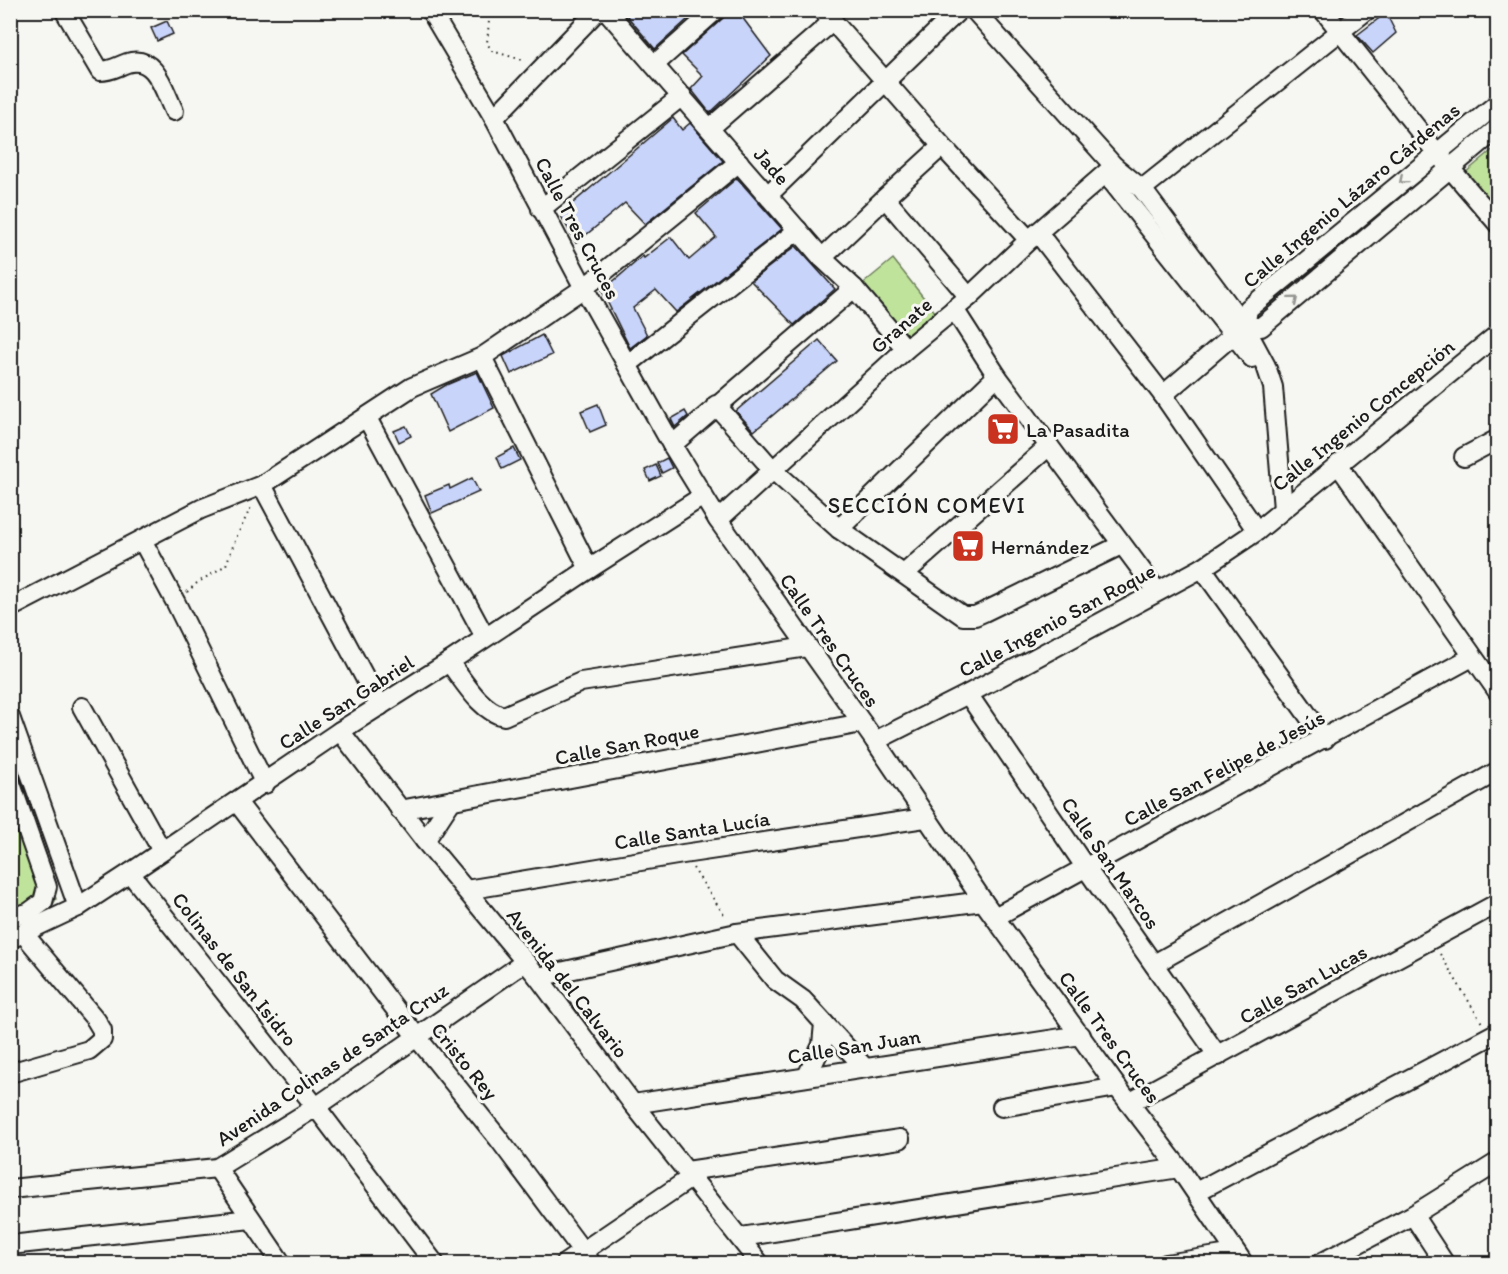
<svg xmlns="http://www.w3.org/2000/svg" width="1508" height="1274" viewBox="0 0 1508 1274" font-family="Itim,sans-serif">
  <rect width="100%" height="100%" fill="#f6f6f2"/>
  <filter id="ink" filterUnits="userSpaceOnUse"><feTurbulence type="fractalNoise" baseFrequency=".0167" numOctaves="2"/><feDisplacementMap in="SourceGraphic" scale="12" xChannelSelector="R" yChannelSelector="G"/><feConvolveMatrix kernelMatrix="1 2 1 2 8 2 1 2 1" color-interpolation-filters="sRGB"/></filter>
  <g filter="url(#ink)">
    <g fill="#c0e39c" stroke="#6e805c" stroke-width="1.5">
      <polygon points="1497,146 1497,224 1459,178"/>
      <polygon points="893,259 935,312 902,339 860,286"/>
      <polygon points="10,757 56,899 48,914 11,927"/>
    </g>
    <g fill="#c9d4fb" stroke="#1c1c1c" stroke-width="1.5">
      <polygon points="622,10 698,10 655,49"/>
      <polygon points="727,10 750,10 742,17 771,56 710,113 691,89 703,76 682,55 723,18"/>
      <polygon points="1386,13 1396,33 1373,53 1357,35"/>
      <polygon points="167,21 173,34 157,41 151,28"/>
      <polygon points="673,118 682,130 690,123 723,161 645,224 625,203 576,243 560,214"/>
      <polygon points="737,178 782,229 676,312 656,290 633,308 647,335 630,348 602,291 643,256 644,258 671,237 689,260 716,237 696,213"/>
      <polygon points="796,246 835,289 794,325 751,281"/>
      <polygon points="542,335 552,355 511,374 503,356"/>
      <polygon points="819,340 837,361 754,431 736,411"/>
      <polygon points="477,372 494,408 448,432 431,394 446,385"/>
      <polygon points="598,404 606,425 590,432 581,411"/>
      <polygon points="685,411 688,416 675,427 671,419"/>
      <polygon points="406,426 411,436 399,442 394,431"/>
      <polygon points="514,448 520,460 502,469 497,457"/>
      <polygon points="667,458 672,468 662,473 657,463"/>
      <polygon points="656,465 661,476 650,481 645,470"/>
      <polygon points="472,478 479,492 432,513 425,495 449,485 450,489"/>
    </g>
    <g fill="none" stroke-linecap="round" stroke-linejoin="round">
      <defs>
        <g id="minor">
          <path d="M64 10 100 71C111 71 116 67 127 63 156 54 164 91 174 111"/>
          <polyline points="430,10 494,118 584,288 672,445 718,520 875,741 983,901 1117,1087 1179,1168 1244,1264"/>
          <polyline points="606,10 822,258 854,288 906,349"/>
          <polyline points="823,10 942,146 1029,240"/>
          <polyline points="974,10 1114,166 1142,189 1245,327 1266,366 1273,387 1283,509"/>
          <polyline points="1323,10 1436,152 1498,224"/>
          <polyline points="654,65 716,10"/>
          <polyline points="494,118 598,10"/>
          <polyline points="710,128 833,21"/>
          <polyline points="1106,174 1252,358"/>
          <polyline points="1142,189 1367,10"/>
          <polyline points="768,195 959,10"/>
          <polyline points="885,198 969,297"/>
          <polyline points="541,209 682,96"/>
          <polyline points="1038,233 1163,395 1257,531"/>
          <polyline points="822,258 885,198 942,146"/>
          <polyline points="954,309 997,376 1157,591"/>
          <polyline points="1245,327 1248,309 1498,103"/>
          <polyline points="1245,327 1261,327 1498,128"/>
          <polyline points="482,357 589,569"/>
          <polyline points="627,365 798,230"/>
          <polyline points="1163,395 1233,335"/>
          <polyline points="716,405 772,469 839,529 963,616 975,616 984,612 1121,545"/>
          <polyline points="367,418 485,637"/>
          <polyline points="672,445 854,288"/>
          <polyline points="1464,457 1498,439"/>
          <polyline points="1338,464 1498,692"/>
          <polyline points="262,485 380,706"/>
          <polyline points="718,520 906,349 969,297 1029,240 1114,166"/>
          <polyline points="839,529 997,376"/>
          <polyline points="142,540 176,603 265,784"/>
          <polyline points="1202,568 1325,739"/>
          <polyline points="904,574 1049,446"/>
          <polyline points="10,608 201,509 262,485 412,387 482,357 584,288 739,162"/>
          <path d="M449 662C463 680 481 712 504 716L581 682 807 647"/>
          <polyline points="968,694 1086,868 1218,1056"/>
          <polyline points="82,707 162,851"/>
          <polyline points="10,717 78,907"/>
          <polyline points="340,731 425,841 538,977 633,1104 760,1264"/>
          <polyline points="875,741 968,694 1202,568 1257,531 1498,334"/>
          <polyline points="10,781 47,887 43,902 28,913 10,917"/>
          <polyline points="237,802 416,1036 498,1138 592,1264"/>
          <polyline points="400,810 862,723"/>
          <polyline points="425,841 452,800"/>
          <polyline points="130,873 316,1107 435,1264"/>
          <polyline points="466,890 683,854 925,818"/>
          <polyline points="995,917 1472,657"/>
          <polyline points="737,933 775,980 803,1000 824,1023 822,1045 807,1076"/>
          <polyline points="10,939 78,907 130,873 340,731 449,662 589,569 703,496"/>
          <polyline points="1154,964 1498,771"/>
          <polyline points="538,977 737,933 983,901"/>
          <polyline points="824,1023 864,1067"/>
          <polyline points="10,1073 89,1050 102,1039 102,1030 96,1020 24,934"/>
          <polyline points="1129,1103 1498,903"/>
          <polyline points="633,1104 1081,1035"/>
          <polyline points="1002,1107 1117,1087"/>
          <polyline points="217,1168 282,1264"/>
          <polyline points="687,1171 900,1139"/>
          <polyline points="10,1189 217,1168 316,1107 525,962"/>
          <polyline points="1196,1192 1498,1032"/>
          <polyline points="1413,1215 1445,1264"/>
          <polyline points="741,1237 1179,1168"/>
          <polyline points="10,1245 251,1219"/>
          <polyline points="564,1264 692,1177"/>
          <polyline points="1166,1264 1236,1253"/>
          <polyline points="1319,1264 1413,1215 1498,1162"/>
        </g>
      </defs>
      <use href="#minor" stroke="#1c1c1c" stroke-width="22"/>
      <g stroke="#1c1c1c" stroke-width="2" stroke-dasharray="1.5 4.5" stroke-linecap="butt">
        <polyline points="490,10 487,43 492,51 526,61"/>
        <polyline points="187,592 197,583 226,565 236,538 251,507"/>
        <polyline points="693,868 726,918"/>
        <polyline points="1440,954 1482,1023"/>
      </g>
      <use href="#minor" stroke="#f6f6f2" stroke-width="18"/>
    </g>
    <defs><path id="oneway-chevron" d="M-2-3.5L2.5 0L-2 3.5" fill="none" stroke-width="1.6" stroke-linecap="round" stroke-linejoin="round" transform="scale(1.5)"/></defs>
    <g stroke="#949492">
      <use href="#oneway-chevron" transform="translate(1403 180) rotate(140)"/>
      <use href="#oneway-chevron" transform="translate(1294 300) rotate(-40)"/>
    </g>
  </g>
  <defs>
    <symbol id="supermarket-square" viewBox="-11 -11 22 22"><rect x="-9" y="-9" width="18" height="18" rx="4" fill="#c8321e" stroke="#f6f6f2"/><path d="M-6-5.5h2.5l.6 2H6L4.5 2H-2.5L-4.4-4H-6ZM-1.5 3.2a1.3 1.3 0 1 0 .1 0ZM3 3.2a1.3 1.3 0 1 0 .1 0Z" fill="#fff"/></symbol>
  </defs>
  <g fill-rule="evenodd">
    <use href="#supermarket-square" x="984" y="410" width="38" height="38"/>
    <use href="#supermarket-square" x="949" y="527" width="38" height="38"/>
  </g>
  <g text-anchor="middle" dominant-baseline="central" stroke-width="6" stroke-linejoin="round" paint-order="stroke">
    <g font-size="21" fill="#1c1c1c" stroke="#f6f6f2">
      <text transform="translate(772 166) rotate(49)">Jade</text>
      <text transform="translate(1351 195) rotate(-40)">Calle Ingenio Lázaro Cárdenas</text>
      <text transform="translate(578 228) rotate(62)">Calle Tres Cruces</text>
      <text transform="translate(901 325) rotate(-41)">Granate</text>
      <text transform="translate(1363 415) rotate(-39)">Calle Ingenio Concepción</text>
      <text transform="translate(1057 620) rotate(-28)">Calle Ingenio San Roque</text>
      <text transform="translate(830 640) rotate(55)">Calle Tres Cruces</text>
      <text transform="translate(346 702) rotate(-33)">Calle San Gabriel</text>
      <text transform="translate(627 744) rotate(-11)">Calle San Roque</text>
      <text transform="translate(1224 768) rotate(-28)">Calle San Felipe de Jesús</text>
      <text transform="translate(692 830) rotate(-9)">Calle Santa Lucía</text>
      <text transform="translate(1111 863) rotate(55)">Calle San Marcos</text>
      <text transform="translate(235 969) rotate(52)">Colinas de San Isidro</text>
      <text transform="translate(568 983) rotate(52)">Avenida del Calvario</text>
      <text transform="translate(1303 984) rotate(-29)">Calle San Lucas</text>
      <text transform="translate(1110 1037) rotate(54)">Calle Tres Cruces</text>
      <text transform="translate(854 1046) rotate(-9)">Calle San Juan</text>
      <text transform="translate(465 1061) rotate(51)">Cristo Rey</text>
      <text transform="translate(332 1064) rotate(-34)">Avenida Colinas de Santa Cruz</text>
    </g>
    <g font-size="21" fill="#1c1c1c" stroke="#f6f6f2" text-anchor="start">
      <text x="1026" y="429">La Pasadita</text>
      <text x="991" y="546">Hernández</text>
    </g>
    <g font-size="22" letter-spacing="1.5" fill="#1c1c1c" stroke="#f6f6f2">
      <text x="927" y="505">SECCIÓN COMEVI</text>
    </g>
  </g>
  <rect width="1508" height="1274" fill="none" stroke="#f6f6f2" stroke-width="36"/>
  <rect x="18" y="18" width="1472" height="1238" fill="none" stroke="#1c1c1c" stroke-width="2" filter="url(#ink)"/>
</svg>
